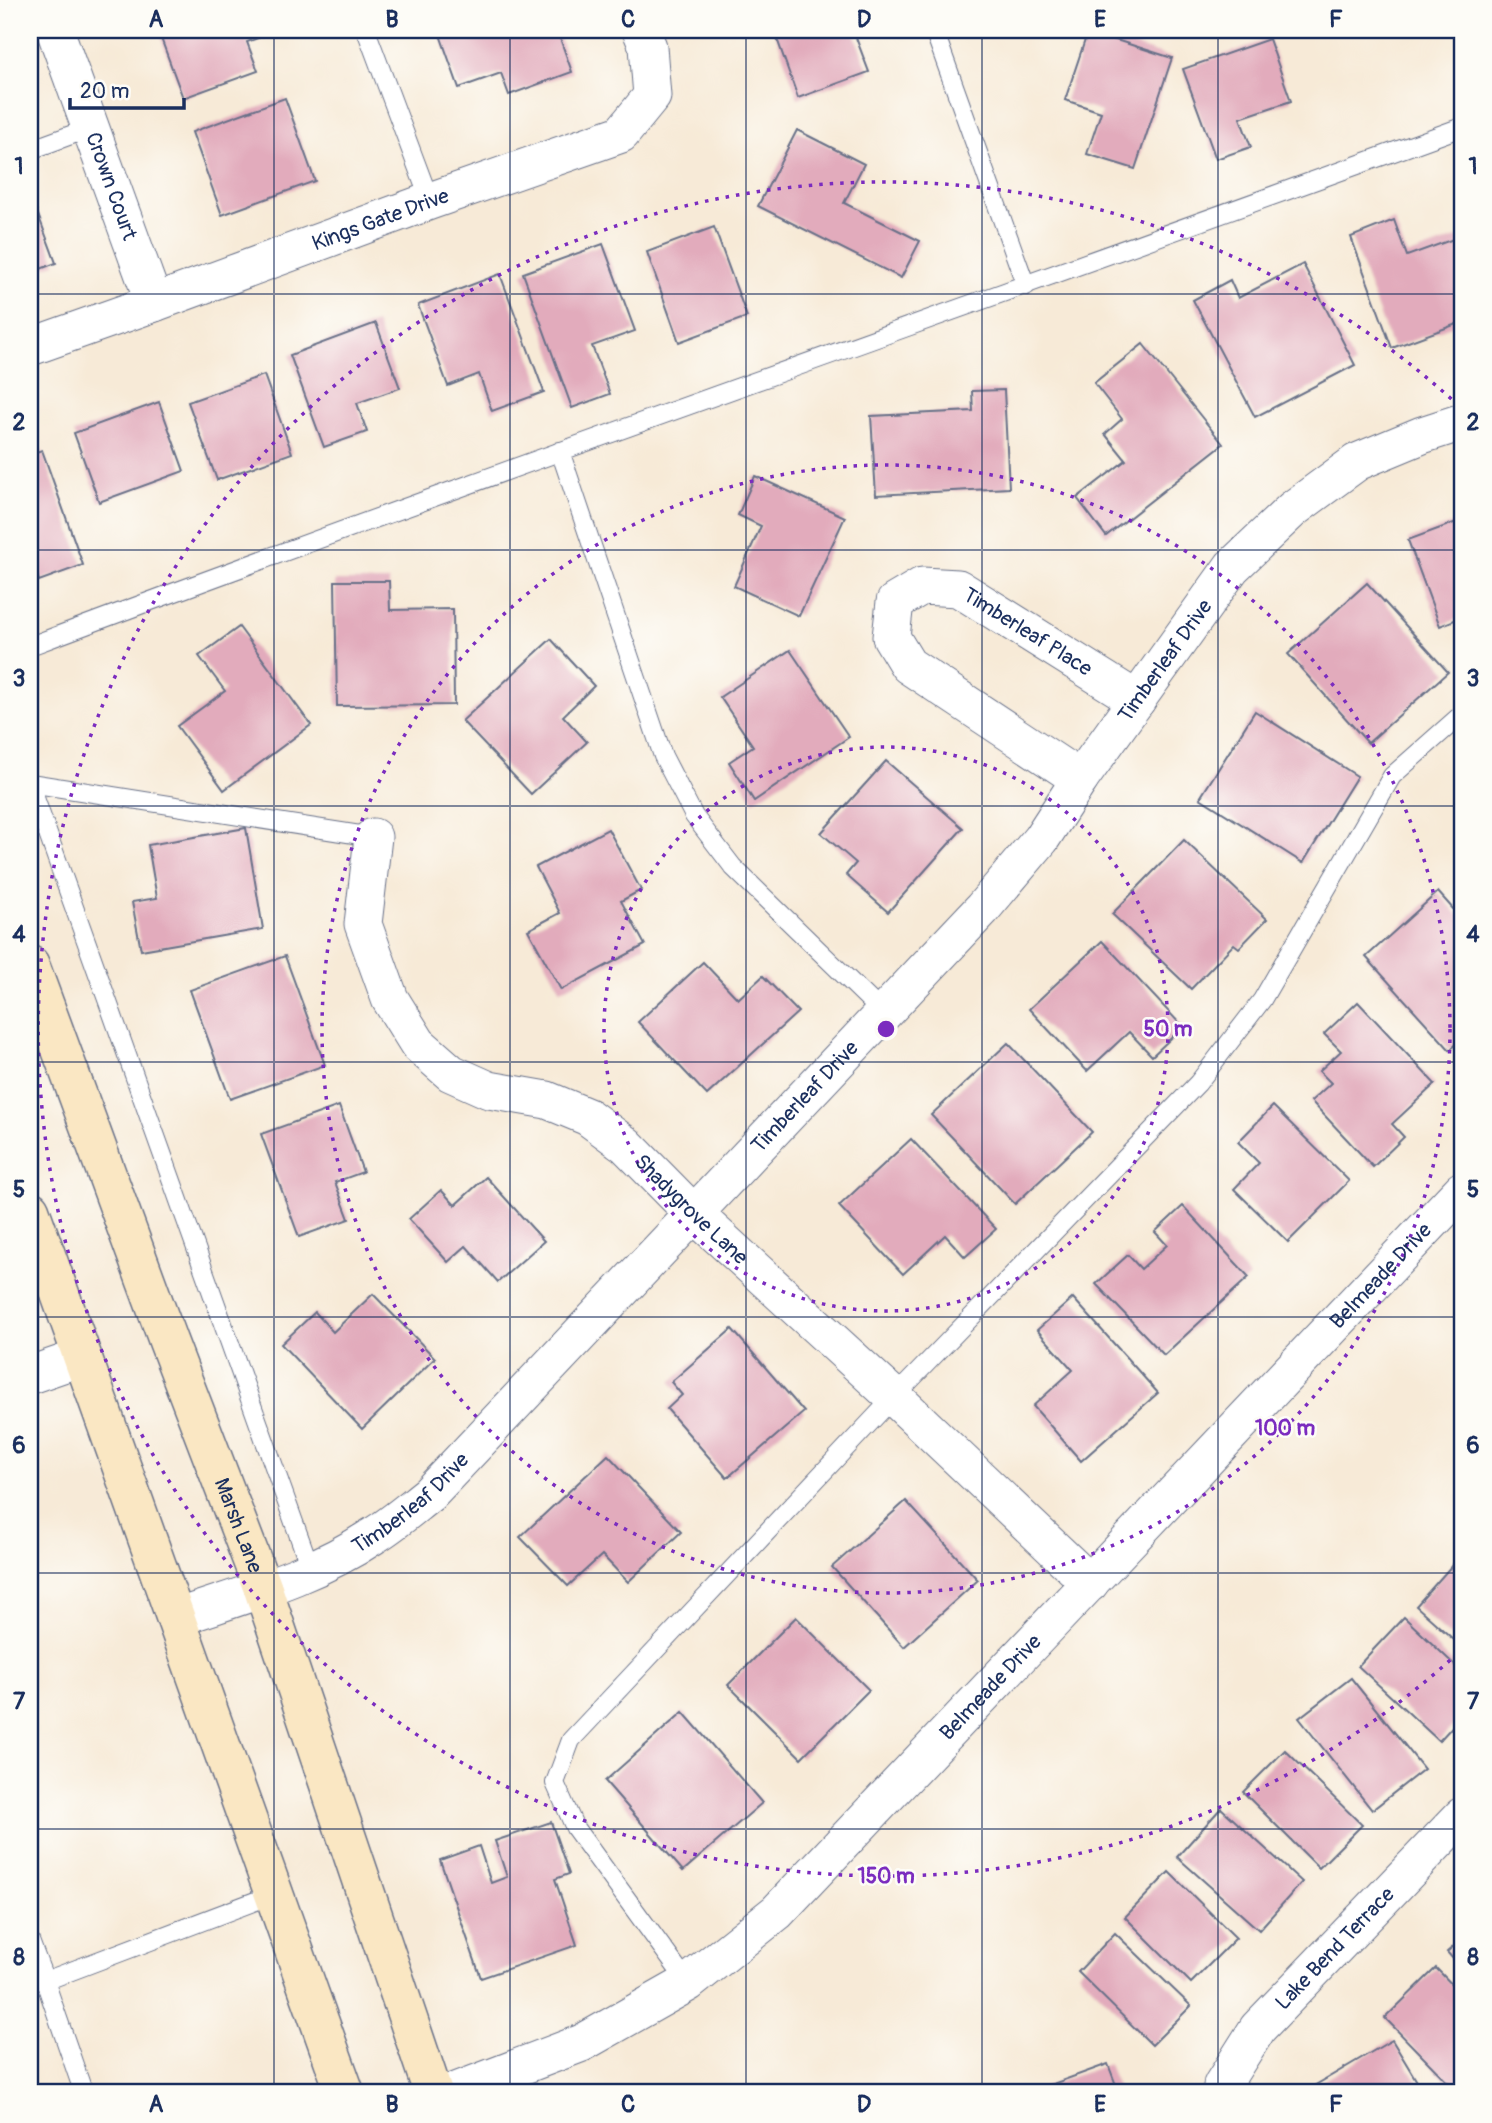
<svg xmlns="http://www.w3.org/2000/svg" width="1492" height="2123" viewBox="0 0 1492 2123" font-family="Pangolin,sans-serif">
  <rect width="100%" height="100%" fill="#fdfcf7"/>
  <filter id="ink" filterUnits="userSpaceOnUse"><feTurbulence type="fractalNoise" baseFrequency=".0143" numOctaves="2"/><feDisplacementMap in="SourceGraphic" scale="14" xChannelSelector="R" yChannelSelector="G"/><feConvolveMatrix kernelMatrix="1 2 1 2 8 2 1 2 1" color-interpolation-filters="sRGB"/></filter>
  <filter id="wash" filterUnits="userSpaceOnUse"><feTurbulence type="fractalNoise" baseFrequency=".00686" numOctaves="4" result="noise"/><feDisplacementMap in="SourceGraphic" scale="28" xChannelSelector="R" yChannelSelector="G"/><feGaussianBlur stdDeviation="1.57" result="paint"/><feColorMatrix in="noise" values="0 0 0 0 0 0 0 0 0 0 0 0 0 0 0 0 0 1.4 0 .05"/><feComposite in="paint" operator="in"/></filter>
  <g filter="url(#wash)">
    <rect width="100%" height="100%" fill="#f7ead7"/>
    <g id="blocks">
      <g fill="#e2abbc">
        <polygon points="158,30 279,30 247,42 258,71 183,98"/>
        <polygon points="445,30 557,30 572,72 509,95 501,73 459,88 439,32"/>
        <polygon points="774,30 853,30 869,72 798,98"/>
        <polygon points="1088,31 1172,58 1135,169 1087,154 1101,112 1065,100"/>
        <polygon points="1269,39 1291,101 1240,118 1251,147 1216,159 1183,69"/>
        <polygon points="285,98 315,181 222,215 192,132"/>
        <polygon points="797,130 864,164 844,203 920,241 901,278 758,206"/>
        <polygon points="30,193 56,263 30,273"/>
        <polygon points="1394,220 1407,256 1459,237 1462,247 1462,322 1392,348 1351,237"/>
        <polygon points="714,227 747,317 679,342 647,252"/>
        <polygon points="603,244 635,331 592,346 610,394 572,408 523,273"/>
        <polygon points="1303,264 1355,365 1255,417 1193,300 1230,280 1238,298"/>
        <polygon points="500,274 544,392 492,411 479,374 448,386 418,305"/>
        <polygon points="376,323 400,388 357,403 367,432 324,447 290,355"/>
        <polygon points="1143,344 1223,444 1106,536 1077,498 1126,460 1105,434 1122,419 1094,383"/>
        <polygon points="264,375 292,453 217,480 188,402"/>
        <polygon points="1004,390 1009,488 876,495 871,416 973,411 972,391"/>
        <polygon points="159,402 184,471 99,502 74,433"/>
        <polygon points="42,450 83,565 39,581 30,556 30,454"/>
        <polygon points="755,476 845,517 799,616 734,586 761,526 738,515"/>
        <polygon points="1462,520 1462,617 1440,626 1408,540"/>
        <polygon points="335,581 389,581 390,610 453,609 454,705 337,706"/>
        <polygon points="1367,583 1448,672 1368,743 1288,654"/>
        <polygon points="239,627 311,725 224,790 177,726 225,691 199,656"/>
        <polygon points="551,639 594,686 563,716 587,742 531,794 462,721"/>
        <polygon points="790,650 849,737 754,801 729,762 753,746 720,697"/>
        <polygon points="1255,711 1357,776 1303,863 1200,798"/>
        <polygon points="886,761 963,828 888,912 846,875 856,863 821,833"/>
        <polygon points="246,828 263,929 141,950 132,902 157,898 148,845"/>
        <polygon points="608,829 641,890 621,901 645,945 561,990 528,930 560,913 536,867"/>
        <polygon points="1184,840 1267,919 1239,948 1234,944 1191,989 1112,914"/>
        <polygon points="1438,892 1462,919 1462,1039 1450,1050 1366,957"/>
        <polygon points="1102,941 1183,1027 1152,1056 1129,1032 1087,1071 1029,1009"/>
        <polygon points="285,956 325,1065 230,1099 190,990"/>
        <polygon points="703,962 738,999 763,976 798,1012 707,1095 638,1022"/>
        <polygon points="1358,1002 1435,1084 1392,1124 1404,1137 1373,1167 1311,1101 1331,1083 1319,1071 1341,1051 1324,1034"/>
        <polygon points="1008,1043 1092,1132 1015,1204 931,1115"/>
        <polygon points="339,1106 363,1172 335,1182 349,1219 299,1237 261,1134"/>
        <polygon points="1273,1106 1349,1181 1288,1242 1234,1189 1259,1163 1238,1142"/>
        <polygon points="911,1139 996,1229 965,1257 945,1235 903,1274 839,1206"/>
        <polygon points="486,1177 544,1241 498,1282 466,1246 448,1262 409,1219 441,1190 455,1205"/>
        <polygon points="1183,1206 1249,1277 1164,1355 1096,1284 1128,1255 1141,1269 1167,1245 1155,1232"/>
        <polygon points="373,1294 435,1358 362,1429 281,1344 315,1312 333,1332"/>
        <polygon points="1073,1298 1158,1393 1081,1461 1033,1406 1073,1370 1037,1330"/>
        <polygon points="732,1329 804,1412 727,1478 667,1409 682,1395 671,1382"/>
        <polygon points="608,1455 681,1532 628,1582 602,1555 568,1586 520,1537"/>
        <polygon points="906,1501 978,1580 904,1647 832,1567"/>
        <polygon points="1462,1554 1462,1647 1416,1606"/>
        <polygon points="796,1617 869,1690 801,1758 728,1685"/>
        <polygon points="1404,1617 1462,1672 1462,1716 1439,1741 1358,1666"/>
        <polygon points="1351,1678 1424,1769 1372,1810 1299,1718"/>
        <polygon points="683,1712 762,1803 683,1871 605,1781"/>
        <polygon points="1285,1750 1362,1825 1319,1868 1243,1792"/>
        <polygon points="1221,1808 1302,1882 1259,1930 1177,1857"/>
        <polygon points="551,1822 569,1874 555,1879 577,1945 481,1978 440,1860 479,1846 491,1883 507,1877 495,1841"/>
        <polygon points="1169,1872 1236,1938 1191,1983 1125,1917"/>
        <polygon points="1115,1933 1191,2006 1152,2045 1078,1972"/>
        <polygon points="1462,1939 1462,1969 1447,1952"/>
        <polygon points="1436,1968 1462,1995 1462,2093 1458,2093 1385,2018"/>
        <polygon points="1392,2040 1424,2093 1302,2093"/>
        <polygon points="1108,2064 1119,2093 1028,2093"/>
      </g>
    </g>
  </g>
  <g filter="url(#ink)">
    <use href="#blocks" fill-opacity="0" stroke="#687088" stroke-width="2"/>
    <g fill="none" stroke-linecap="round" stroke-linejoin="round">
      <defs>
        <g id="service">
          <polyline points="366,30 430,201"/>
          <polyline points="934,30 1026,286"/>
          <polyline points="30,150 90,128"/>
          <polyline points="560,451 663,756 694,816 733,867 884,1014"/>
          <path d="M30 646C505 468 985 301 1462 127"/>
          <polyline points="30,783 373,837"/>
          <polyline points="30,784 311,1570"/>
          <polyline points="30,1941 45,1981"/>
          <polyline points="688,1983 575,1828 555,1783 571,1740 894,1397 1198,1083 1262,1000 1392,776 1462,714"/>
          <polyline points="76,2093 82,2088 45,1981 274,1894"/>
        </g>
        <g id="minor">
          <path id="s1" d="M55 30 154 303"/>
          <path id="s2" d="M30 347 154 303 430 201 621 134 652 96 648 47 641 30"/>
          <path id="s3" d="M1080 779 908 665 891 637 895 602 922 586 958 588 1137 700"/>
          <path id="s4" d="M373 837 363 924 390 999 418 1044 451 1073 489 1090 547 1100 588 1117 626 1145 694 1214 894 1397 1090 1583"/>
          <polyline points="30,1375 82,1357"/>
          <path id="s5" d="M176 1618C243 1595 314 1576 373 1536 393 1524 411 1508 429 1494L982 909 1041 839 1080 779 1232 567 1293 509 1357 462 1422 435 1462 422"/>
          <path id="s6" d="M451 2093 582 2043 688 1983 777 1912 1462 1190"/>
          <path id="s7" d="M1222 2093V2085L1258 2028 1462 1816"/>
        </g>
        <g id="secondary">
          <path id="s8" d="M30 965 168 1341 263 1589 433 2093"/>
          <polyline points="30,1210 345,2093"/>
        </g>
      </defs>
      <use href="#service" stroke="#687088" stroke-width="20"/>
      <use href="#minor" stroke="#687088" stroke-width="39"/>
      <use href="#secondary" stroke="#687088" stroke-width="41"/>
      <use href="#service" stroke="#fff" stroke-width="18"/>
      <use href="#minor" stroke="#fff" stroke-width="37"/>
      <use href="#secondary" stroke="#fae7c3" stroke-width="38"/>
    </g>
  </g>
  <path fill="none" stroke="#1b2f5e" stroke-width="2" stroke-opacity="0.55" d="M274 30V2093M510 30V2093M746 30V2093M982 30V2093M1218 30V2093M30 294H1462M30 550H1462M30 806H1462M30 1062H1462M30 1317H1462M30 1573H1462M30 1829H1462"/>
  <g fill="none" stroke="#7b2cbf" stroke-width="3.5" stroke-dasharray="3.5 7">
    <circle cx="886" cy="1029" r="282"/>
    <circle cx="886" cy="1029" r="564"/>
    <path d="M1458 1653A847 847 0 1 1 1458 405"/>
  </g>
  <g text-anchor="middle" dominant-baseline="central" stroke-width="5" stroke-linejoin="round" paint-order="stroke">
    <g font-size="21" fill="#1b2f5e" stroke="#fdfcf7">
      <text stroke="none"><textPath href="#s1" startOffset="166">Crown Court</textPath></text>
      <text stroke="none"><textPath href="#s2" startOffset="373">Kings Gate Drive</textPath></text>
      <text stroke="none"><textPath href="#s3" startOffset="424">Timberleaf Place</textPath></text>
      <text stroke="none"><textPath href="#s5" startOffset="1398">Timberleaf Drive</textPath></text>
      <text stroke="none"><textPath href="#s5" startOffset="831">Timberleaf Drive</textPath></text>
      <text stroke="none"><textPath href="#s4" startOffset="548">Shadygrove Lane</textPath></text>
      <text stroke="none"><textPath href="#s6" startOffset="1253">Belmeade Drive</textPath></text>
      <text stroke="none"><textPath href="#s5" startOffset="264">Timberleaf Drive</textPath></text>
      <text stroke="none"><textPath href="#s8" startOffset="598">Marsh Lane</textPath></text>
      <text stroke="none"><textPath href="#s6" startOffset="686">Belmeade Drive</textPath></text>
      <text stroke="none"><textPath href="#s7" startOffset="186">Lake Bend Terrace</textPath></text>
    </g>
  </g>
  <circle cx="886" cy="1029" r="10" fill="#7b2cbf" stroke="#fdfcf7" stroke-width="3.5"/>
  <g font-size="21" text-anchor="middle" font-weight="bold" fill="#7b2cbf" stroke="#fdfcf7" stroke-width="5" stroke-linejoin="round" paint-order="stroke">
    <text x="1168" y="1036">50 m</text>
    <text x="1285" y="1435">100 m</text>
    <text x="886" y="1883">150 m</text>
  </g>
  <rect width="1492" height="2123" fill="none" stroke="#fdfcf7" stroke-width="77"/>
  <path d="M70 98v10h114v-10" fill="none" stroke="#1b2f5e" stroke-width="3.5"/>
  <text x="80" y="98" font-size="21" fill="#1b2f5e" stroke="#fdfcf7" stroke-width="5" paint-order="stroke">20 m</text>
  <rect x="38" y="38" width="1416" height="2046" fill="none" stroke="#1b2f5e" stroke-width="2.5"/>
  <g font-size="23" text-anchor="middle" font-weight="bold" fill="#1b2f5e">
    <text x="156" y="27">A</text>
    <text x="392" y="27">B</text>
    <text x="628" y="27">C</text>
    <text x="864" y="27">D</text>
    <text x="1100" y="27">E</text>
    <text x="1336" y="27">F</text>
    <text x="19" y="174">1</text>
    <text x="1473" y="174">1</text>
    <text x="19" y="430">2</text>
    <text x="1473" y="430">2</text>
    <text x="19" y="686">3</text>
    <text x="1473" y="686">3</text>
    <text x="19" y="942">4</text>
    <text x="1473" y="942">4</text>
    <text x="19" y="1197">5</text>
    <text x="1473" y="1197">5</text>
    <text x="19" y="1453">6</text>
    <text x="1473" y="1453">6</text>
    <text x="19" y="1709">7</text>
    <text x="1473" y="1709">7</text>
    <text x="19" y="1965">8</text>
    <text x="1473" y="1965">8</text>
    <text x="156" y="2112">A</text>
    <text x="392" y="2112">B</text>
    <text x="628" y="2112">C</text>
    <text x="864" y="2112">D</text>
    <text x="1100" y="2112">E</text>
    <text x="1336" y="2112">F</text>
  </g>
</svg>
